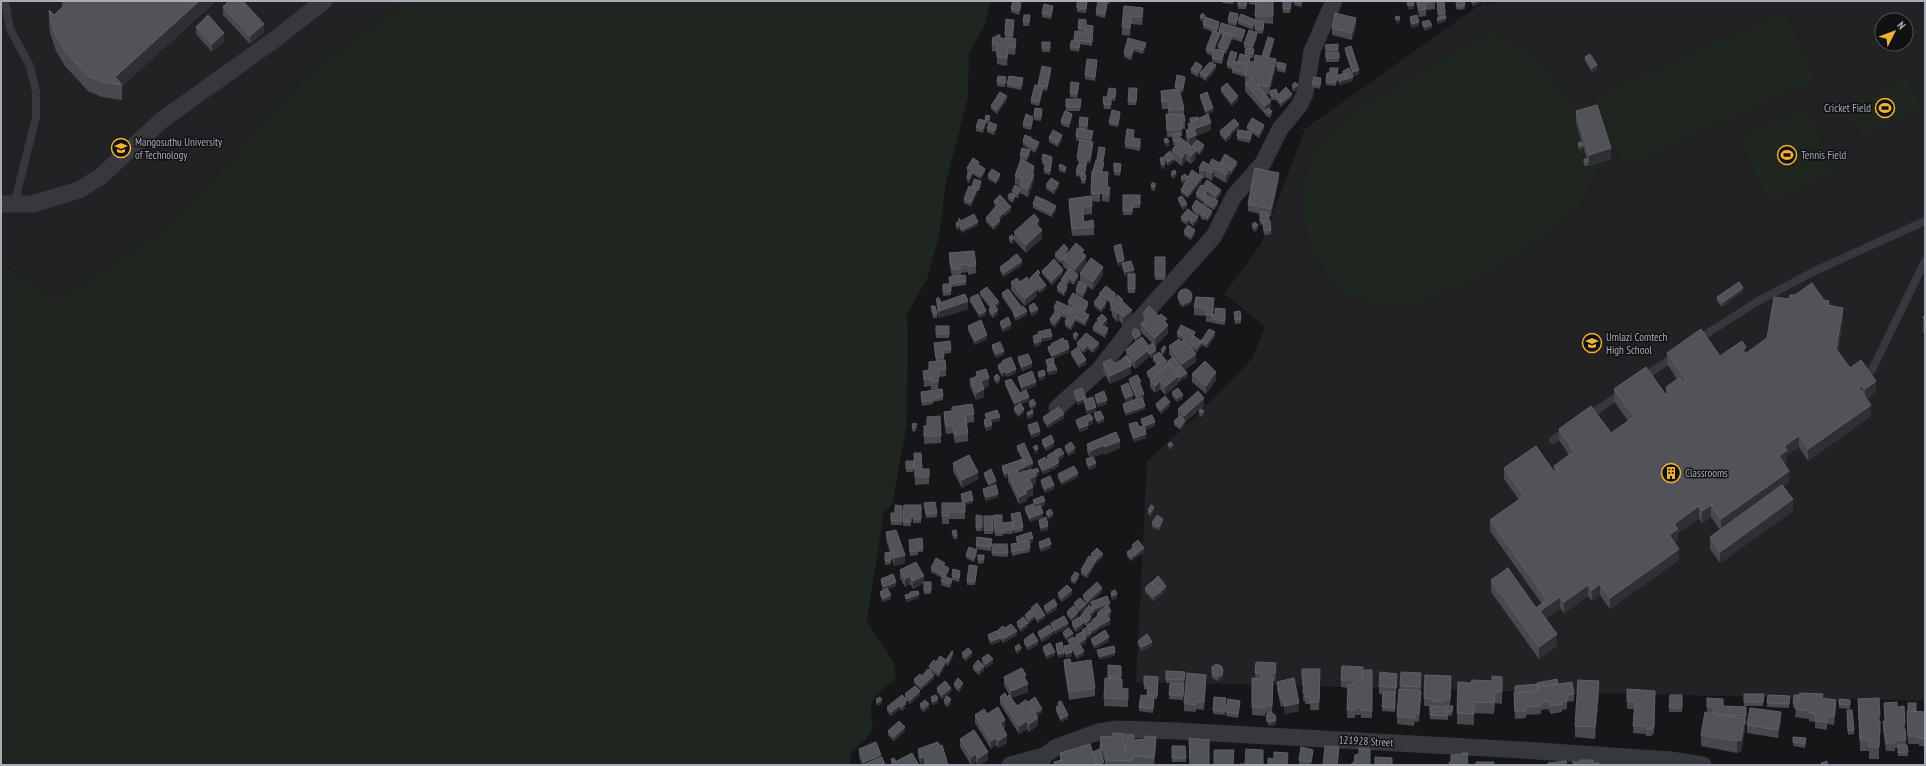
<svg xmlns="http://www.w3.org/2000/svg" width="1926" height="766" viewBox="0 0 1926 766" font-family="'PT Sans Narrow',sans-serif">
  <rect width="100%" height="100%" fill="#161618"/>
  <g fill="#222225" fill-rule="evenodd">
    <polygon points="1,1 408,1 312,69 169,226 56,299 1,263"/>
    <path d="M1502 1H1925V701L1136 682 1147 461 1189 423 1252 359 1265 327 1224 294 1261 244 1305 129 1478 6ZM1882 20H1906V44H1882Z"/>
  </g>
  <g fill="#1e261f">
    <path d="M408 1H990L985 25 969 54 968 97 946 182 939 236 927 279 907 314 908 334 907 423 892 505 884 512 867 619 868 623 893 661 896 678C874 698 867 696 873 727 870 732 868 738 864 741 854 751 850 749 850 765H1V263L56 299 169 226 312 69Z"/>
    <polygon points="1785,12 1816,80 1624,166 1593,98"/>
    <polygon points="1492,32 1528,52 1559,86 1582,124 1598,168 1579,207 1550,230 1521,252 1480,277 1418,304 1376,305 1343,292 1315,258 1304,223 1303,187 1314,150 1349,116 1411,78"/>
    <polygon points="1907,78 1922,108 1862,137 1847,107"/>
    <polygon points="1808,108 1835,174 1767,202 1740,135"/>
  </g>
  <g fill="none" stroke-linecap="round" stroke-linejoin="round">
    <g stroke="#37383d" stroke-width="8">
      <polyline points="5,1 10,29 30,66 36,92 36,117 14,205"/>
      <polyline points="1697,340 1758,301 1817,270 1925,221"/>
      <polyline points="1872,370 1925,261"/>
      <polyline points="1641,379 1676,355"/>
      <polyline points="1587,417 1622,393"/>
      <polyline points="1553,440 1567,430"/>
    </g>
    <g stroke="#37383d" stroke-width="17">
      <polyline points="1,204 32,204 79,190 100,177 162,120 270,43 324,1"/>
      <polyline points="1057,408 1099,370 1130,330 1214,236 1234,196 1263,163 1280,129 1299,106 1305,94 1312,51 1334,1"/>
      <polyline points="1010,765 1044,756"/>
      <polyline points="1040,765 1044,756 1055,748 1098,732 1117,729 1178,731 1522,750 1671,760 1703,765"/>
    </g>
  </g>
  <g fill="#47494d" fill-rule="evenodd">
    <polygon points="62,1 216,1 122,86 122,100 102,97 88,91 65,66 56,51 50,33 49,25 49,10 54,15 62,8"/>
    <polygon points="1042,1 1057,1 1057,2"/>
    <polygon points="1102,1 1111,1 1109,4 1107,3 1107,7 1105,18 1096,16 1096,12 1107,3"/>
    <polygon points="1222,1 1234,1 1233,4 1222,3"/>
    <polygon points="1238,1 1247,1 1246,9 1238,9"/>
    <polygon points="1249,1 1273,1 1273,24 1264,23 1263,34 1257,33 1257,37 1253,49 1254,53 1253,58 1250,58 1250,62 1254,62 1262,56 1274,43 1269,58 1276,67 1270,90 1278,95 1292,97 1281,107 1276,100 1271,100 1270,93 1269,95 1265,94 1271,108 1270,109 1272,115 1270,118 1265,115 1265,113 1265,114 1245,91 1245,83 1246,82 1245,82 1245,75 1245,77 1232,73 1232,69 1227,68 1227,64 1237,57 1235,62 1238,62 1240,54 1245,55 1246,48 1244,48 1244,44 1255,33 1255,23 1253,30 1238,24 1238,20 1255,20 1256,5 1249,4"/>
    <polygon points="1292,1 1290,13 1283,13 1283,9"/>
    <polygon points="1294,1 1303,1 1301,7 1294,5"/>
    <polygon points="1416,1 1435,1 1435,9 1426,10 1426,16 1419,17"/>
    <polygon points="1437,1 1444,1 1446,18 1446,21 1438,24 1437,22 1437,18 1441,17 1438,18"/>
    <polygon points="1455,1 1464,1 1465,9 1457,10"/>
    <polygon points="1087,5 1086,13 1077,12 1077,8"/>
    <polygon points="1124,6 1143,15 1142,25 1131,24 1130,36 1122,35 1122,27"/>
    <polygon points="223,7 264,32 250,44 223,15"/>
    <polygon points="1021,7 1019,15 1011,12 1011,8"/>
    <polygon points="1053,9 1051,19 1042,17 1042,13"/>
    <polygon points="1024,15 1030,15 1029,26 1023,26"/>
    <path d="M1200 16 1205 17 1219 26 1217 32 1219 33V31L1245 34 1242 42 1232 39V40L1226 54 1224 53 1222 64 1212 62 1213 53 1212 56 1206 53V49L1213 32 1203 28V24L1204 21 1202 22 1200 19ZM1220 35 1223 36 1218 46V50L1215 49 1220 37Z"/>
    <polygon points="1410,17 1419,26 1412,28 1410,21"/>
    <polygon points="1238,18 1236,26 1228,24 1228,20"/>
    <polygon points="1422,22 1432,28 1425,31 1422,25"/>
    <polygon points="1014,24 1013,39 1016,47 1015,55 1008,54 1007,66 997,64 997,52 992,51 992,44 1000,38 1005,38 1005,35"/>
    <polygon points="1086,25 1093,30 1092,46 1080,44 1079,52 1070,50 1070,46 1074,41 1075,31 1085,33 1078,31 1078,28"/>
    <polygon points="1356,26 1352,40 1332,35 1332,28"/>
    <polygon points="196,27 224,41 212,52 196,34"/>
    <polygon points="1128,38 1146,47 1143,54 1134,51 1131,60 1124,57 1124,53"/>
    <rect x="1042" y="42" width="8" height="10"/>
    <polygon points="1325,45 1338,50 1339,62 1326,62"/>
    <polygon points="1345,48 1359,74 1353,76 1345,52"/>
    <polygon points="1585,57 1597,69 1592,72 1585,61"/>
    <polygon points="1097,64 1095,81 1085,79 1085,75"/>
    <polygon points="1277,67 1286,68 1285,73 1277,71"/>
    <polygon points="1191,69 1202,70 1198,77 1191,73"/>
    <polygon points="1216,69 1206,81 1200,77 1200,73"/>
    <polygon points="1343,71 1353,81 1347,83 1346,80 1346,83 1340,85 1337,80 1337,76 1343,73"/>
    <polygon points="1051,72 1047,91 1043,90 1039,106 1031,104 1031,100 1038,86 1038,85"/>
    <polygon points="1338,72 1336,86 1326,85 1326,82"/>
    <polygon points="1006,80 1005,87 997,86 997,82"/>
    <path d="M1185 80 1183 92H1180L1184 109V115L1185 121V129H1182V136H1180V139L1188 144 1186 138V130H1188V124L1190 123V118L1198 119 1211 130 1196 136V141L1204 149 1200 155 1196 152V158L1191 164 1186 160 1182 166 1174 160V161L1168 166 1164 159V156L1172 154V150L1176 145H1173V137H1167L1166 114H1168V109H1162L1161 98V91L1175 89V87ZM1194 143 1192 146V147L1190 145Z"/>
    <polygon points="1023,82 1021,90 1007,87 1007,84"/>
    <polygon points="1321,82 1320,89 1312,87 1312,84"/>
    <polygon points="1292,85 1298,88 1294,92 1292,89"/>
    <polygon points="1079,87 1077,98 1070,97 1070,93"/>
    <polygon points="1129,88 1137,88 1136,105 1128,105"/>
    <polygon points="1221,88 1238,100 1232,106 1221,92"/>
    <polygon points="1116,93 1115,101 1111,100 1111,109 1104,109 1103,97 1107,97"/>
    <polygon points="1200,95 1213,112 1206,115 1200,98"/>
    <polygon points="1066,99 1081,99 1080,111 1066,111"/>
    <polygon points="1007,100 997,114 991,109 991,106"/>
    <polygon points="1576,111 1611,159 1589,166 1588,162 1588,166 1584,166 1584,159 1587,159 1583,146 1583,149 1580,151 1578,147 1578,143 1582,143 1576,123"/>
    <polygon points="1042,113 1041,121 1034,120 1034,116"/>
    <polygon points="1120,116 1118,127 1109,125 1109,122"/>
    <polygon points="1072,118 1069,128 1061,125 1061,121"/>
    <polygon points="985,119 990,120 989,124 997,129 994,135 987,132 987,128 989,124 986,123 983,133 976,131 976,127 985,120"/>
    <polygon points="1033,121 1031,130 1023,128 1023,124"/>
    <polygon points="1088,122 1087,130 1079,129 1079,125"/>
    <polygon points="1247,127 1264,129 1259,138 1252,133 1250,143 1237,140 1237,136 1249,132 1247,130"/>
    <polygon points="1239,128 1231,135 1231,137 1226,142 1220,135 1220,131"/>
    <polygon points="1093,135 1091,142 1093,146 1090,163 1087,162 1085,175 1086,179 1085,184 1081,183 1081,177 1076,176 1076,172 1079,165 1080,161 1077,161 1077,157 1079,141 1076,140 1076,136"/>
    <polygon points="1049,138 1062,139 1058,147 1049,142"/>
    <polygon points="1133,138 1140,143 1140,151 1125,148 1125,144"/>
    <polygon points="1032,140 1039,146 1035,153 1023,145 1023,141"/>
    <polygon points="1105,152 1103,162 1104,166 1102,172 1108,180 1107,187 1110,195 1109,202 1102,201 1102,194 1100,194 1100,202 1091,201 1092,171 1093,171 1097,159"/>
    <polygon points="1030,154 1027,161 1020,159 1020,155"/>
    <polygon points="1160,158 1165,168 1162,169 1160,162"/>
    <polygon points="1042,160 1052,161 1050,175 1044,173 1044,169 1045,165 1042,164"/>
    <polygon points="1114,163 1121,168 1120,176 1114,175"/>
    <polygon points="1220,163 1237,165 1231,175 1230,174 1230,176 1226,183 1214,176 1212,181 1205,177 1204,179 1202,178 1202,181 1191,195 1190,195 1188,198 1181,193 1181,190 1186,182 1183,184 1181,180 1181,177 1188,179 1199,175 1199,168 1209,165"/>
    <polygon points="1060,164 1066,171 1065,173 1059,171 1059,167"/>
    <polygon points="979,165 985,172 981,179 972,174 972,177 969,183 967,181 967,178 968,172 967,171 967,168"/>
    <polygon points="1171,172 1176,177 1173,179 1171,176"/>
    <polygon points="1034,173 1034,181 1028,197 1020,193 1018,198 1015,197 1015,199 1013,203 1008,200 1008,196 1012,193 1012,191 1020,188 1020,186 1015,184 1015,176"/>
    <polygon points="988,175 1000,178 996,184 988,179"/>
    <polygon points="1279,180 1271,216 1269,216 1269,221 1271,230 1271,234 1264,235 1263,224 1260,225 1260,214 1248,211 1248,204"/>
    <polygon points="1152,183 1155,183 1155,191 1151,190"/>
    <polygon points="981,185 979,191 977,191 977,193 971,206 964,203 964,199 972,187 972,186"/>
    <polygon points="1046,185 1059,187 1054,194 1046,189"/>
    <path d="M1203 186 1221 194 1216 200 1218 205 1214 210 1203 204V200L1202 202 1196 197V193ZM1208 194 1216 200 1207 195Z"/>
    <polygon points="1123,195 1140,195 1140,208 1133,208 1132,215 1123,215"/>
    <polygon points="1178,198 1187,208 1183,210 1178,201"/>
    <polygon points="1069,199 1092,206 1092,214 1083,215 1084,222 1094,227 1094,235 1072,236 1069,206"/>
    <polygon points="1042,200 1056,210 1052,217 1033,208 1033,204"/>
    <polygon points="994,201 1011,211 1005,216 1003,214 1003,216 1000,220 1000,223 994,230 986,222 986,218 997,208 994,204"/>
    <polygon points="1192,207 1212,214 1208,221 1205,219 1204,220 1201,219 1201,217 1199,215 1198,217 1192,210"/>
    <polygon points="1188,209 1198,221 1193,226 1189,222 1187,225 1181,221 1181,217"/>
    <polygon points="961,221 978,225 962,233 960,229 957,230 956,227 956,223"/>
    <polygon points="1252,224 1258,229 1255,232 1252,228"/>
    <polygon points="1039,227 1042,238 1026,253 1014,240 1014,232"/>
    <polygon points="1184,231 1195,234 1191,240 1184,235"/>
    <polygon points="1009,237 1014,242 1012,244 1009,241"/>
    <polygon points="1114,246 1124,263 1134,274 1131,274 1135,274 1135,293 1128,293 1128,275 1125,276 1122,267 1122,265 1118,266 1114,250"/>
    <polygon points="949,253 976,265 976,273 968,275 968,272 961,273 961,275 966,281 966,285 951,287 951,295 943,296 943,292 949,284 949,277 952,277 949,261"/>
    <polygon points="1068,253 1084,254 1086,263 1077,274 1078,279 1074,285 1070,282 1067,287 1067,291 1064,296 1057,291 1057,287 1061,283 1061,280 1068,270 1063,267 1063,262 1062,264 1055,258 1055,254"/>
    <rect x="1155" y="257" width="10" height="23"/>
    <polygon points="1011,258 1022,265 1004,277 1000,271 1000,267 1011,260"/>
    <polygon points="1042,271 1063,274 1052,285 1042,274"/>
    <polygon points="1080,273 1103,275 1093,290 1080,281"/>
    <polygon points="1040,277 1046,288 1040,293 1037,290 1037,296 1025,306 1011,290 1011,282 1020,282 1030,280 1030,278"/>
    <polygon points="1076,290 1087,290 1083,298 1076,294"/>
    <polygon points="980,292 999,305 996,307 998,314 993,318 989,313 989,309 990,308 980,295"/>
    <polygon points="1743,292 1722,307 1717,301 1717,297"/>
    <polygon points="1002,293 1021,307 1027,315 1016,321 1013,315 1013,313 1002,297"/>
    <polygon points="1099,294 1116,297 1123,302 1132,317 1123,325 1119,320 1117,322 1112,316 1112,312 1110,310 1110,303 1107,301 1106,302 1106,307 1101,312 1094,306 1094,302 1099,297"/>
    <polygon points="1178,295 1192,300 1190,304 1184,307 1180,305 1178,298"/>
    <polygon points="970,298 986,315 980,318 970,302"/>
    <polygon points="1789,299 1824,300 1843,319 1838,351 1850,368 1876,392 1867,399 1871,416 1808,461 1799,447 1787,455 1787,461 1784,464 1789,482 1783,486 1793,511 1720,563 1710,549 1710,537 1720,530 1711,517 1702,523 1699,518 1678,533 1678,540 1675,542 1679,560 1610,609 1600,595 1592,601 1588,596 1564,613 1560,608 1546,618 1557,646 1539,659 1491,592 1491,580 1536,608 1542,604 1490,531 1490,520 1519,500 1504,479 1504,468 1554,471 1554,466 1569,455 1559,440 1559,429 1611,433 1628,421 1614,401 1614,389 1666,395 1666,387 1677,379 1667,364 1667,353 1720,356 1746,353 1767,338"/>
    <polygon points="936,300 941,302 968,309 939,318 937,311 937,304 936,303"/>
    <polygon points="1068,302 1088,306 1085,313 1089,319 1085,326 1076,321 1071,330 1065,326 1065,322 1067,319 1061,316 1061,319 1055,327 1050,323 1050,319 1055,312 1054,312 1054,308 1068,306"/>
    <polygon points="931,306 937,314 937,318 933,318"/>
    <polygon points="1029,306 1038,313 1032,316 1029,310"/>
    <polygon points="1214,306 1213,314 1215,315 1225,309 1225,325 1212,323 1212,322 1206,322 1206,316 1194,315 1194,307"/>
    <polygon points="1234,312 1241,319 1241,323 1235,324"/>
    <polygon points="1143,313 1167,323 1168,333 1155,346 1156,351 1156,354 1151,358 1149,355 1148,356 1148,358 1135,369 1132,365 1131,367 1131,374 1110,384 1103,371 1103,363 1114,364 1123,359 1123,358 1126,356 1126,350 1136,341 1132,337 1132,334 1141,337 1139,339 1149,346 1152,343 1141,332 1141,324 1144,322"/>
    <polygon points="1925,315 1925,335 1923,332 1923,317"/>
    <polygon points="1097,319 1107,323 1104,326 1108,332 1105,338 1093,331 1093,328 1097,322"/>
    <polygon points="1000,322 1011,328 1003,332 1000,325"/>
    <rect x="936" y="326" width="13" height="12"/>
    <polygon points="968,326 987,339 975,345 968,330"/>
    <polygon points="1038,332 1052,339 1041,342 1041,345 1035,347 1033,340 1033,336 1038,334"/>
    <polygon points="1177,333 1195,336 1195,337 1201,341 1215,336 1207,348 1202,345 1197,352 1191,347 1196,362 1184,370 1187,377 1179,382 1178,381 1178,384 1165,395 1160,389 1155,393 1150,387 1150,380 1147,376 1147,372 1157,365 1153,361 1153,357 1168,362 1168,361 1172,358 1169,354 1169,346 1181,342 1183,340 1177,337"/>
    <polygon points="1073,334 1078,339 1076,341 1073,338"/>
    <polygon points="934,343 951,349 951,353 944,354 944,360 946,369 946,376 939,377 938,389 931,390 931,386 924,387 923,371 929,371 929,362 936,361"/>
    <polygon points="1077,343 1099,347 1093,353 1088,349 1084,353 1077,347"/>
    <polygon points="1051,344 1069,352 1053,359 1057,373 1049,375 1047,372 1047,368 1048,368 1046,364 1046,360 1052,358 1048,351 1048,347 1051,346"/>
    <polygon points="992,345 1004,355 996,358 992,349"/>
    <polygon points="1161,350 1166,351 1163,355 1161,354"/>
    <polygon points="1071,352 1086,364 1079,368 1071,355"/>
    <polygon points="1018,357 1032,367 1022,371 1018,361"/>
    <polygon points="1002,361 1016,373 1007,377 1006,375 1002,377 998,369 998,365 1002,363"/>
    <polygon points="976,372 989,386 984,388 984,397 976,400 970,386 970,379 976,376"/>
    <polygon points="1192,374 1216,380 1206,394 1192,382"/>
    <polygon points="994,377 1000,382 997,384 994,380"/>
    <polygon points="1018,377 1036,386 1022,391 1018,380"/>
    <polygon points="1129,379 1140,386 1144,398 1142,399 1145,409 1126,416 1123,408 1123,404 1136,399 1129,383"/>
    <polygon points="1005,381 1029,401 1021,404 1024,413 1019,417 1014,412 1014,408 1017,406 1015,407 1005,385"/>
    <polygon points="1121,386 1133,399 1126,402 1121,390"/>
    <polygon points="1074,391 1086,399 1096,411 1087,414 1084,402 1078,405 1074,395"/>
    <polygon points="921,392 943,396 943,400 933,402 933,404 922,406 921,396"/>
    <polygon points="1172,392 1183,399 1177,402 1172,396"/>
    <polygon points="1095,395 1107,404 1098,407 1095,398"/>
    <polygon points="1029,402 1036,407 1032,410 1033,417 1028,419 1027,417 1027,413 1032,410 1029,406"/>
    <polygon points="1156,404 1170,406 1161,414 1156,407"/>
    <polygon points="1204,406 1201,409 1204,415 1202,417 1199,415 1199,411 1200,409 1185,422 1185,425 1180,430 1174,425 1174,421 1178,417 1178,409"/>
    <polygon points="952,407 974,414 974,422 966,423 968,433 968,441 955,443 953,433 946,434 944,420 944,412 952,411"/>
    <polygon points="1094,413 1104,422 1098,424 1094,417"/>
    <polygon points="985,414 1000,421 991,422 992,429 986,431 984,424 984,420 986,419"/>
    <polygon points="927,417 941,436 941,443 924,444 924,426 927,426"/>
    <polygon points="1043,417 1064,418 1048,428 1043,421"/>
    <polygon points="1141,419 1155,426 1145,430 1146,438 1134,442 1129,428 1129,424 1139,427 1143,426 1141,423"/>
    <polygon points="1076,420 1093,423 1088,426 1088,429 1080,432 1076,424"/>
    <polygon points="1028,425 1040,435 1032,438 1028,429"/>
    <polygon points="912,427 917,427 915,432 912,431"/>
    <polygon points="1042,440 1054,446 1046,451 1042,444"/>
    <polygon points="1087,444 1120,448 1104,455 1104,453 1093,457 1096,467 1089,470 1086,463 1086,459 1090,458 1087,451"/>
    <polygon points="1017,446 1033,466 1027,469 1024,464 1025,471 1019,473 1039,475 1036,477 1036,484 1032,486 1033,495 1027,498 1027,501 1019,504 1008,481 1008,477 1005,478 1002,470 1002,466 1022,459 1017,450"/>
    <polygon points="1065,446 1075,452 1069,456 1065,450"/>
    <polygon points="1054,451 1064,457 1058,460 1059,466 1053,470 1050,466 1051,471 1043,474 1038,464 1038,461 1047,459 1047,456 1054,454"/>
    <polygon points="914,453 922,469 929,469 929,484 915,485"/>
    <polygon points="906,461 914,461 913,472 906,472"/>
    <polygon points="953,463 978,479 962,488 953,471"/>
    <polygon points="984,473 996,485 998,497 986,501 983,493 983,489 989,487 984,476"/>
    <polygon points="1058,474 1078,477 1062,485 1058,478"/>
    <polygon points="1041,480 1054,489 1045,493 1041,484"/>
    <polygon points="961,494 973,503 965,505 965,519 949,519 949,524 942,524 942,503 962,503 961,498"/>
    <polygon points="1033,500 1045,505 1040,507 1043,517 1030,522 1025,511 1025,507 1036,507 1033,504"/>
    <polygon points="924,503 937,513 937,517 926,518"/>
    <polygon points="904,505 921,505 921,523 913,523 913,517 911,518 911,526 903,526"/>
    <polygon points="902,506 902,525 891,525 891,513 895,513"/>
    <polygon points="1148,510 1154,511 1151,516 1148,514"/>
    <polygon points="1046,512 1053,517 1049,519 1046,515"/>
    <polygon points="1011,514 1023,527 1023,531 1014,533 1012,525 1013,534 1003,534 1003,536 995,536 994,515 1002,523 1012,522"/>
    <polygon points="976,515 982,516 982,531 976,531"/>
    <rect x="984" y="516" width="9" height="18"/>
    <polygon points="1039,520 1048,530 1041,532 1039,524"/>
    <polygon points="1163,522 1159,530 1152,527 1152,523"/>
    <polygon points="952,531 957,536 957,539 954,539 952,535"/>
    <polygon points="886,532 905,563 894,566 891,556 891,564 885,565 885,553 890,553 886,540"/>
    <polygon points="1016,537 1033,542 1029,544 1030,552 1012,556 1011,548 1011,544 1017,543 1016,540"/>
    <polygon points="909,540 923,548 923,552 918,552 918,555 910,556"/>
    <polygon points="1039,542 1051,548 1041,552 1039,546"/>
    <polygon points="992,543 991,551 976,549 976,545"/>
    <polygon points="993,544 1007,544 1008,557 992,556"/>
    <polygon points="1132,545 1144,552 1138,556 1137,555 1137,557 1131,561 1127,556 1127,552 1132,549"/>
    <polygon points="977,554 974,562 966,558 966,555"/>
    <polygon points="1091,554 1103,557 1096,563 1087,578 1081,574 1081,570 1091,557"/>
    <polygon points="978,555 984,559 984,563 978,564"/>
    <polygon points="945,566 949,572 946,577 952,579 952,576 960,575 959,582 952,580 952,583 950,588 941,585 942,578 931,572 931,568"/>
    <polygon points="900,570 924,583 913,589 910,584 905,587 900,578"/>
    <polygon points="977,570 975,585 967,585 967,581"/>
    <polygon points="1071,578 1079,578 1075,584 1071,582"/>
    <polygon points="881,579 896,586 888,589 891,599 883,602 880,595 880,592 883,590 881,583"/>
    <rect x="924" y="582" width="7" height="12"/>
    <polygon points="1152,582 1166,590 1161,595 1160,594 1160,596 1154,601 1145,592 1145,588 1152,584"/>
    <polygon points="1102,592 1088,605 1083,599 1083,595"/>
    <polygon points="1111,592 1117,598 1112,600 1111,596"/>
    <polygon points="1058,593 1072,594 1062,602 1058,597"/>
    <polygon points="1091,602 1110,607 1109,608 1111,615 1108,617 1110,624 1097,630 1097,632 1091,635 1091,636 1086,639 1086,643 1080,646 1084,655 1077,659 1070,647 1072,656 1066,658 1064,650 1064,646 1069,645 1068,640 1076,639 1076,635 1082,632 1082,630 1087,627 1087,625 1092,622 1092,620 1097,617 1097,614 1099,611 1094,613 1094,612 1094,614 1091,617 1091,621 1086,626 1083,623 1083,627 1076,632 1072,626 1072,622 1080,619 1080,617 1093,609 1091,606"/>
    <polygon points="1074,603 1086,608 1080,613 1074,607"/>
    <polygon points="1044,606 1057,609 1048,615 1044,610"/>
    <polygon points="1031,608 1045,618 1038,623 1034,617 1034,619 1029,624 1025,618 1025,615 1031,611"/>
    <polygon points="1067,612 1078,616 1072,621 1067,616"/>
    <polygon points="1017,622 1028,627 1021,632 1017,626"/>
    <polygon points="1051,623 1068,627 1055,634 1051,627"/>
    <polygon points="1005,628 1017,635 1003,643 1000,639 1000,642 991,645 988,638 988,635 997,632 997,631"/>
    <polygon points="1038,632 1053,635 1042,642 1038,635"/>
    <polygon points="1063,632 1073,637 1067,641 1063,635"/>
    <polygon points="1091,639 1109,641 1095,649 1091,642"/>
    <polygon points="1024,640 1038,645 1028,650 1024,644"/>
    <polygon points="1138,641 1152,646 1142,651 1138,645"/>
    <polygon points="1056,644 1064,656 1058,658 1056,648"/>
    <polygon points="1015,647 1021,651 1017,654 1015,650"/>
    <polygon points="1043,647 1055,655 1047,659 1043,651"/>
    <polygon points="962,653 972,656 966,661 962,657"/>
    <polygon points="953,656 948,666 946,664 939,677 929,670 929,666 936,662 946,660"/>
    <polygon points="982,658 993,663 986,668 982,662"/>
    <polygon points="1064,660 1071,663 1095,688 1095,696 1069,700 1064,667"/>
    <polygon points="1256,662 1276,671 1275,681 1273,681 1272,713 1276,722 1275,725 1270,726 1266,721 1266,717 1270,713 1265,713 1265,716 1252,715 1252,678 1255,678"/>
    <polygon points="1108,665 1121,666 1121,679 1122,688 1128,696 1128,707 1104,706 1105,678 1108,678"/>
    <polygon points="973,666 984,670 979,675 973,670"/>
    <polygon points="1212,667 1223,674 1222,679 1218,681 1212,678"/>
    <polygon points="1302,669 1320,669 1319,710 1310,710 1310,704 1305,704 1305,701 1303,701 1304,686 1302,686"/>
    <polygon points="1372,670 1372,718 1361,718 1361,715 1355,715 1355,718 1347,718 1348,688 1341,687 1341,680 1363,676"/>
    <polygon points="1166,671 1185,672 1183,700 1169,699 1170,683 1166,683"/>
    <polygon points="1401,672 1421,681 1419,722 1415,721 1414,726 1397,724 1397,716 1400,689"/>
    <polygon points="922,676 934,679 921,690 914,683 914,679"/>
    <polygon points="1004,677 1026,679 1028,692 1011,698 1017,706 1028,703 1042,712 1037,716 1038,725 1029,732 1027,729 1019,734 1000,704 1000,697 1007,697 1009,695 1004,685"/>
    <polygon points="1158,681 1157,699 1154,699 1153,713 1139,711 1139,707 1147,696 1148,690 1144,689 1144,685"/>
    <polygon points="1397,681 1396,695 1395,695 1395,712 1382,711 1383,694 1379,694 1379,686"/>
    <polygon points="1277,682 1299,711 1285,714 1284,706 1281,707 1277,690"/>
    <polygon points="1458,682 1502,688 1502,704 1495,703 1494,714 1474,713 1474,725 1457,724"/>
    <polygon points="1206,683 1204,710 1196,709 1196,712 1184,711 1184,703"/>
    <polygon points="1537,683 1558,684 1574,694 1574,701 1567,702 1567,709 1562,710 1562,712 1551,714 1548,709 1541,710 1541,714 1526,715 1526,718 1515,719 1514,700 1514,693 1515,693 1515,686 1538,691"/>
    <polygon points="954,684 963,686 959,692 954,687"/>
    <polygon points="1451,684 1450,706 1453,706 1452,716 1448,715 1448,720 1430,719 1430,706 1424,706 1424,698"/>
    <polygon points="937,688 951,692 942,699 937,692"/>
    <polygon points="1599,693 1595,739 1575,737 1575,726"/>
    <polygon points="905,694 920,695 910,704 905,698"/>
    <polygon points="1744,694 1764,698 1763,706 1744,706"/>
    <polygon points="1670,695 1682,695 1682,712 1669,712"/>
    <polygon points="1768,695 1790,696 1789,708 1767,707"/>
    <polygon points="931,697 938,703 933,705 931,701"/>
    <polygon points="1655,698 1654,734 1652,734 1652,736 1646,736 1646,734 1633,733 1634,709 1627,709 1627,701"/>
    <polygon points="1707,698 1723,706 1746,707 1746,724 1745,724 1745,730 1741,751 1737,753 1701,746 1701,735 1707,712"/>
    <polygon points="1823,698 1836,708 1834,725 1827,724 1827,730 1815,728 1815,722 1809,721 1809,719 1795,717 1796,708 1793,707 1793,703"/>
    <polygon points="876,699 882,703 878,706 876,703"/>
    <polygon points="1839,699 1850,700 1850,709 1839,708"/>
    <polygon points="1858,699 1880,715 1880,745 1879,745 1879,759 1869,759 1869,751 1860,751"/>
    <polygon points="944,700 951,703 948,707 944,704"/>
    <polygon points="1058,702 1068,719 1061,722 1056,711 1056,707 1058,706"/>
    <polygon points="1226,702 1225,715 1213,714 1213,710"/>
    <polygon points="907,704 905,705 905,708 902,711 900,709 891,716 887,711 887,707"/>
    <polygon points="920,704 929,708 924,712 920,708"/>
    <polygon points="1240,704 1238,718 1226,716 1226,712"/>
    <polygon points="1904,706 1906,745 1907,745 1908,756 1898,756 1898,748 1895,748 1895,751 1886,751 1883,729 1883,721 1884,721 1897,707"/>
    <polygon points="1847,710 1854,730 1854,734 1848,735"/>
    <polygon points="1916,711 1925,712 1925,746 1919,746 1919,744 1908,744 1907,719"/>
    <polygon points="987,714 1005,728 1003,729 1007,743 998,748 996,745 991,749 975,723 975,715"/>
    <polygon points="1781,720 1778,738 1747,733 1747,725"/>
    <polygon points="888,731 905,731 894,741 888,735"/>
    <polygon points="1101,736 1125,755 1134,740 1156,745 1154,765 1133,764 1133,765 1105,765 1105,757 1102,757 1104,765 1054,765 1054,762 1060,760 1060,753 1093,752 1100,754"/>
    <polygon points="1793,737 1806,742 1805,748 1793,746"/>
    <polygon points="960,739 988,760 979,765 978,765 976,762 971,765 960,747"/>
    <polygon points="1172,746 1185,746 1186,762 1172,762"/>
    <polygon points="859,749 881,758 885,765 862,765 859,757"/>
    <polygon points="918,749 948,765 921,765 918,757"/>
    <polygon points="1313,753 1311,765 1299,764 1299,760"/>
    <polygon points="891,759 896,762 919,765 892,765 891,763"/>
  </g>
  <g fill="#2f3033">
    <polygon points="199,1 216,1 122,86 122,85 115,77"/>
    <polygon points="1478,1 1479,1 1479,4 1472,7 1472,3"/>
    <polygon points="1483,1 1489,1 1483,4"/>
    <polygon points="1021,3 1021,7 1019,15 1019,11"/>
    <polygon points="1414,5 1414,9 1408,10 1408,6"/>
    <polygon points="1143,8 1143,15 1142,25 1142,17"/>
    <polygon points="1238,14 1238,18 1236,26 1236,23"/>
    <polygon points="1131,16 1131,24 1130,36 1130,28"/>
    <polygon points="1205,16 1205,20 1202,22 1202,18"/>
    <polygon points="1356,18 1356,26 1352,40 1352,33"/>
    <polygon points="1446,18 1446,21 1438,24 1438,20"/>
    <polygon points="1400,19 1400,23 1396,24 1396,20"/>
    <polygon points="1255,20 1255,24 1253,30 1253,26"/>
    <polygon points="1219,22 1219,26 1217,33 1217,30"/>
    <polygon points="1419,22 1419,26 1412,28 1412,24"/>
    <polygon points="264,24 264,32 250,44 250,36"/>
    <polygon points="1432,25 1432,28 1425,31 1425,27"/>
    <polygon points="1245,30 1245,34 1242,42 1242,38"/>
    <polygon points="224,33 224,41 212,52 212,44"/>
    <polygon points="1220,33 1220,37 1212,56 1212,52"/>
    <polygon points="1257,33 1257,37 1252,51 1252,47"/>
    <polygon points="1232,36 1232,40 1226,54 1226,50"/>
    <polygon points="1016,39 1016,47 1015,55 1015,48"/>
    <polygon points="1274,39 1274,43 1268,62 1268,58"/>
    <polygon points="1146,43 1146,47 1143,54 1143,50"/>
    <polygon points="1008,47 1008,54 1007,66 1007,58"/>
    <polygon points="1134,47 1134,51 1131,60 1131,56"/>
    <polygon points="1237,53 1237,57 1232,70 1232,66"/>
    <polygon points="1276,59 1276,67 1270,92 1270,91 1269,95 1269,87"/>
    <polygon points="1216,65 1216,69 1206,81 1206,77"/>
    <polygon points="1597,65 1597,69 1592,72 1592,68"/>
    <polygon points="1202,66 1202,70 1198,77 1198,73"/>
    <polygon points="1051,68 1051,72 1047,91 1047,87"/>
    <polygon points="1359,70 1359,74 1353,76 1353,72"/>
    <polygon points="1353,77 1353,81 1347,83 1347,79"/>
    <polygon points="1346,79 1346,83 1340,85 1340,81"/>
    <polygon points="1298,85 1298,88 1294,92 1294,88"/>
    <polygon points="1043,87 1043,91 1039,106 1039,102"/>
    <polygon points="1292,94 1292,97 1281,107 1281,103"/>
    <polygon points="1007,96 1007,100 997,114 997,110"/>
    <polygon points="1238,96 1238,100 1232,106 1232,102"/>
    <polygon points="1271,101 1271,108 1267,112 1265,111 1265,114 1265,106"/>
    <polygon points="1213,108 1213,112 1206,115 1206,111"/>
    <polygon points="1272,111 1272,115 1270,118 1270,114"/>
    <polygon points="1120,112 1120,116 1118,127 1118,124"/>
    <polygon points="1072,114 1072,118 1069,128 1069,124"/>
    <polygon points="1033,117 1033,121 1031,130 1031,126"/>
    <polygon points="986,121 986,125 983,133 983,129"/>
    <polygon points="1211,123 1211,130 1196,136 1196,143 1189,145 1189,138 1194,129"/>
    <polygon points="1239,124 1239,128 1231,135 1231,137 1226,142 1226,138 1230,132"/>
    <polygon points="997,125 997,129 994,135 994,131"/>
    <polygon points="1264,125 1264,129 1259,138 1259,134"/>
    <polygon points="1062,135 1062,139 1058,147 1058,143"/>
    <polygon points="1039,142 1039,146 1035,153 1035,149"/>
    <polygon points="1093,142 1093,146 1090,163 1090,159"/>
    <polygon points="1169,142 1169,146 1165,147 1165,143"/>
    <polygon points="1204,145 1204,149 1200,155 1200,151"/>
    <polygon points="1583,145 1583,149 1580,151 1580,147"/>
    <polygon points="1105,148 1105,152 1103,164 1103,160"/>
    <polygon points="1611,148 1611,159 1589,166 1589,155"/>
    <polygon points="1030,150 1030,154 1027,161 1027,157"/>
    <polygon points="1196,150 1196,158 1191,164 1191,156"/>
    <polygon points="1186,152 1186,160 1182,166 1182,158"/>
    <polygon points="1174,158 1174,161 1168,166 1168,162"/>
    <polygon points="1237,162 1237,165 1231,175 1231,171"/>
    <polygon points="1165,164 1165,168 1162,169 1162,165"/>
    <polygon points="1034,166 1034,181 1028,197 1028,189 1032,173"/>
    <polygon points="1214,168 1214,176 1212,181 1212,173"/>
    <polygon points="1230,168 1230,176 1226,183 1226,175"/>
    <polygon points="985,169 985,172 981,179 981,176"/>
    <polygon points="1205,170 1205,177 1204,179 1204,171"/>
    <polygon points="972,173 972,177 969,183 969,179"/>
    <polygon points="1176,173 1176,177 1173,179 1173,175"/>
    <polygon points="1279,173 1279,180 1271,216 1271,209"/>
    <polygon points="1000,174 1000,178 996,184 996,181"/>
    <polygon points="1188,177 1188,181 1183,184 1183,180"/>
    <polygon points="1202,177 1202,181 1191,195 1191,191"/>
    <polygon points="981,181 981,185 979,191 979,188"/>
    <polygon points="1059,183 1059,187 1054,194 1054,190"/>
    <polygon points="977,189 977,193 971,206 971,202"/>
    <polygon points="1020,189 1020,193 1018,198 1018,194"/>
    <polygon points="1208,190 1208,194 1205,198 1205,194"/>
    <polygon points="1221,190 1221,194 1216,200 1216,196"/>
    <polygon points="1190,192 1190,196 1188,198 1188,195"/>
    <polygon points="1015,195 1015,199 1013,203 1013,199"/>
    <polygon points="1218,201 1218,205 1214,210 1214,207"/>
    <polygon points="1187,204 1187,208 1183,210 1183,206"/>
    <polygon points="1056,206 1056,210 1052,217 1052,213"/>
    <polygon points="1011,207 1011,211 1005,216 1005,212"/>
    <polygon points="1212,211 1212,214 1208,221 1208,217"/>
    <polygon points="1003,213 1003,216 998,222 998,218"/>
    <polygon points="1198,217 1198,221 1193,226 1193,222"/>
    <polygon points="1189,218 1189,222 1187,225 1187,221"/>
    <polygon points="1000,220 1000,223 994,230 994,226"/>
    <polygon points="1039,220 1039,228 1036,224"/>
    <polygon points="978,222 978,225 962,233 962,230"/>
    <polygon points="960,225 960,229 957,230 957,227"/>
    <polygon points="1258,225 1258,229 1255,232 1255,228"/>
    <polygon points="1042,230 1042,238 1026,253 1026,245"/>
    <polygon points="1195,230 1195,234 1191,240 1191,237"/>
    <polygon points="1014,238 1014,242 1012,244 1012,240"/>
    <polygon points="1068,249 1068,253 1063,259 1063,262 1062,264 1062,260 1065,253"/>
    <polygon points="1086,256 1086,263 1075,277 1075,269"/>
    <polygon points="1124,260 1124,264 1118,266 1118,262"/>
    <polygon points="1022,261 1022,265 1004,277 1004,273"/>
    <polygon points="1103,267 1103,275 1093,290 1093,282"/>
    <polygon points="1063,270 1063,274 1052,285 1052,281"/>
    <polygon points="1134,270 1134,274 1125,276 1125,272"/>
    <polygon points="1078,275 1078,279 1074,285 1074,281"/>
    <polygon points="1070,278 1070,282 1066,288 1066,284"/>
    <polygon points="1046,285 1046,288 1040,293 1040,289"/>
    <polygon points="1087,286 1087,290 1083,298 1083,294"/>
    <polygon points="1067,287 1067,291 1064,296 1064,292"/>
    <polygon points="1743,288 1743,292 1722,307 1722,303"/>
    <polygon points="1037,289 1037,296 1025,306 1025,299"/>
    <polygon points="1192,296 1192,300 1190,304 1184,307 1184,303"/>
    <polygon points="1214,298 1214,306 1212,319 1212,315"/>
    <polygon points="968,301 968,309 939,318 939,311"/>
    <polygon points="999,302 999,305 994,309 994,305"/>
    <polygon points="1088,302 1088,306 1085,314 1085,310"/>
    <polygon points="1106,303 1106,307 1101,312 1101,309"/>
    <polygon points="1071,308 1071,311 1067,319 1067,315"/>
    <polygon points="1843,308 1843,319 1836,360 1836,349"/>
    <polygon points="1038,309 1038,313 1032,316 1032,312"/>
    <polygon points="998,310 998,314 993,318 993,314"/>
    <polygon points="1132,310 1132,317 1123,325 1123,317"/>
    <polygon points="986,311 986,315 980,318 980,314"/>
    <polygon points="1027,311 1027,315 1016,321 1016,317"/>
    <polygon points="1119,312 1119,320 1117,322 1117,314"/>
    <polygon points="1061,315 1061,319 1055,327 1055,323"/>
    <polygon points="1089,315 1089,319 1085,326 1085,322"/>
    <polygon points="1076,317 1076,321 1071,330 1071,326"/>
    <polygon points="1107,319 1107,323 1102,328 1102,324"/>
    <polygon points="1011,324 1011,328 1003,332 1003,328"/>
    <polygon points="1168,325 1168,333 1155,346 1155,338"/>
    <polygon points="1108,328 1108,332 1105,338 1105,334"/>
    <polygon points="1215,332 1215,336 1207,348 1207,344"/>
    <polygon points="1141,334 1141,337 1136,342 1136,338"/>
    <polygon points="987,335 987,339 975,345 975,341"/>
    <polygon points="1078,335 1078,339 1076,341 1076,337"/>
    <polygon points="1052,336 1052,339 1041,342 1041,345 1035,347 1035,343 1040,338"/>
    <polygon points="1202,342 1202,346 1197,352 1197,348"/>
    <polygon points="1099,343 1099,347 1093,353 1093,349"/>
    <polygon points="1088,345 1088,349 1084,353 1084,349"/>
    <polygon points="1166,347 1166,351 1163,355 1163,352"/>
    <polygon points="1746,347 1746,358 1743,350"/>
    <polygon points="1069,348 1069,352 1052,359 1052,356"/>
    <polygon points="1156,348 1156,354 1151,358 1151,354 1154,349"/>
    <polygon points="1148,350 1149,352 1149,355 1148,356 1148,358 1135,369 1135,361"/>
    <polygon points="1004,351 1004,355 996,358 996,354"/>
    <polygon points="1196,354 1196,362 1182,372 1182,364"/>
    <polygon points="1086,360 1086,364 1079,368 1079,364"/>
    <polygon points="1132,362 1132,366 1131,367 1131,374 1110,384 1110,376"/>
    <polygon points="1032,363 1032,367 1022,371 1022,367"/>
    <polygon points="1016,369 1016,373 1007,377 1007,373"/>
    <polygon points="1057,369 1057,373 1049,375 1049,371"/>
    <polygon points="1006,371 1006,375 1002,377 1002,373"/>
    <polygon points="1216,372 1216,380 1206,394 1206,386"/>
    <polygon points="1187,373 1187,377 1179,382 1179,378"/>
    <polygon points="1045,375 1045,379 1039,381 1039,377"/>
    <polygon points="1178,376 1178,384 1165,395 1165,387"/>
    <polygon points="989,378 989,386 981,389 981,381"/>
    <polygon points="1000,378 1000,382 997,384 997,381"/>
    <polygon points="1160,381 1160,389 1155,393 1155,386"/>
    <polygon points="1876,381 1876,392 1865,400 1865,389"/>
    <polygon points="1036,382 1036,386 1022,391 1022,387"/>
    <polygon points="1862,386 1862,397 1859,388"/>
    <polygon points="984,389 984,397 976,400 976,393"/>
    <polygon points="1144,394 1144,398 1137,401 1137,397"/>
    <polygon points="1133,395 1133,399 1126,402 1126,398"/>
    <polygon points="1183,395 1183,399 1177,402 1177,398"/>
    <polygon points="1029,397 1029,401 1015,407 1015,403"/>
    <polygon points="1086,398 1086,402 1084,400 1084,402 1078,405 1078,401"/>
    <polygon points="1204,398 1204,406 1185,422 1185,425 1180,430 1180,427 1184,423 1184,416"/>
    <polygon points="1107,400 1107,404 1098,407 1098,403"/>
    <polygon points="1170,402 1170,406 1161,414 1161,410"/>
    <polygon points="1036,404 1036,407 1032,410 1032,406"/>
    <polygon points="1871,405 1871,416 1808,461 1808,449"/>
    <polygon points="1145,406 1145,409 1126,416 1126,413"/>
    <polygon points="1096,407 1096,411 1087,414 1087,410"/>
    <polygon points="1024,409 1024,413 1019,417 1019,414"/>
    <polygon points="1204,411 1204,415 1202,417 1202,413"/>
    <polygon points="1033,413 1033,417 1028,419 1028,415"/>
    <polygon points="1064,414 1064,418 1048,428 1048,424"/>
    <polygon points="1000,417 1000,421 990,423 990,419"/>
    <polygon points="1104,418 1104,422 1098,424 1098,421"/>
    <polygon points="1093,419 1093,423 1088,426 1088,429 1080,432 1080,428 1087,422"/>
    <polygon points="1155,422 1155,426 1144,430 1144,426"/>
    <polygon points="992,425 992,429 986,431 986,427"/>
    <polygon points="1040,431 1040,435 1032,438 1032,434"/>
    <polygon points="1146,434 1146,438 1134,442 1134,438"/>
    <polygon points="1799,436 1799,447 1787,455 1787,461 1779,468 1779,456 1784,446"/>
    <polygon points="1120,441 1120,448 1104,455 1104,447"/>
    <polygon points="1054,442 1054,446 1046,451 1046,447"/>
    <polygon points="1104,445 1104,453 1090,459 1090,451"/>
    <polygon points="1173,445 1173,449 1169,451 1169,447"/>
    <polygon points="1075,448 1075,452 1069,456 1069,452"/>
    <polygon points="1038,449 1038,453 1035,454 1035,450"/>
    <polygon points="1064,453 1064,457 1058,461 1058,457"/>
    <polygon points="1059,462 1059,466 1053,470 1053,466"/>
    <polygon points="1033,463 1033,466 1027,469 1027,465"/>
    <polygon points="1096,463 1096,467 1089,470 1089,466"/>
    <polygon points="1025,467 1025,471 1010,476 1008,473 1008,477 1005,478 1005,474"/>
    <polygon points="1051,467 1051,471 1043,474 1043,470"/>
    <polygon points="1039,471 1039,475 1036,477 1036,484 1029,487 1029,479 1035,474"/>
    <polygon points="1789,471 1789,482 1721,531 1721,519"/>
    <polygon points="978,472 978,479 962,488 962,480"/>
    <polygon points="1078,473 1078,477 1062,485 1062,482"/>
    <polygon points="996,481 996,485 989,488 989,484"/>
    <polygon points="1054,485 1054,489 1045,493 1045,489"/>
    <polygon points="1033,487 1033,495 1027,498 1027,501 1019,504 1019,497 1025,491"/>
    <polygon points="998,494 998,497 986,501 986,497"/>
    <polygon points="1793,499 1793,511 1720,563 1720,552"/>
    <polygon points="973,500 973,503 963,506 963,502"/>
    <polygon points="1045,501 1045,505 1036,508 1036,504"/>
    <polygon points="1711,505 1711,517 1702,523 1702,511"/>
    <polygon points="1699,506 1699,518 1678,533 1678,540 1669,546 1669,535 1674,524"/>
    <polygon points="1154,507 1154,511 1151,516 1151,512"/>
    <polygon points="1043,513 1043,517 1030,522 1030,518"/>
    <polygon points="1053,513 1053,517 1049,519 1049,516"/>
    <polygon points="1163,519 1163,522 1159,530 1159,527"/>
    <polygon points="1048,526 1048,530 1041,532 1041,528"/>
    <polygon points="1033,538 1033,542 1022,546 1022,542"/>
    <polygon points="1051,544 1051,548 1041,552 1041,548"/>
    <polygon points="1144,548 1144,552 1138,556 1138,552"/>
    <polygon points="1679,549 1679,560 1610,609 1610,598"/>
    <polygon points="977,550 977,554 974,562 974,558"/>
    <polygon points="1137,553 1137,557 1131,561 1131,558"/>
    <polygon points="1103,554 1103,557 1096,563 1096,560"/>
    <polygon points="905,555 905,563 894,566 894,558"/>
    <polygon points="1096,560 1096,564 1087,578 1087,574"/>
    <polygon points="949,568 949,572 945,580 945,576"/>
    <polygon points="1079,574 1079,578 1075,584 1075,581"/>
    <polygon points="910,576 910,584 905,587 905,579"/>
    <polygon points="924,576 924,583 913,589 913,581"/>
    <polygon points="952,579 952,583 950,588 950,584"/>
    <polygon points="896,582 896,586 884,591 884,587"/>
    <polygon points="1600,584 1600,595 1592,601 1592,590"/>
    <polygon points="1588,585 1588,596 1564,613 1564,602"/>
    <polygon points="1166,586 1166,590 1161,595 1161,591"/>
    <polygon points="1102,588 1102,592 1088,605 1088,601"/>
    <polygon points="1072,590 1072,594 1062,602 1062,598"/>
    <polygon points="1160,592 1160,596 1154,601 1154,597"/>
    <polygon points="919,594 919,598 906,603 906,599"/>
    <polygon points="1117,594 1117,598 1112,600 1112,596"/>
    <polygon points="891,595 891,599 883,602 883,599"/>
    <polygon points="1560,597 1560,608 1540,622 1540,611"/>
    <polygon points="1110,603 1110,607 1094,613 1094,609"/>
    <polygon points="1086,604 1086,608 1080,613 1080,609"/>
    <polygon points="1057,605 1057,609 1048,615 1048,611"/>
    <polygon points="1094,610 1094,614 1089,619 1089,615"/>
    <polygon points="1111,611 1111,615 1107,618 1107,614"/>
    <polygon points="1078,612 1078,616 1072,621 1072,618"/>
    <polygon points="1045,615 1045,618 1038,623 1038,619"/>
    <polygon points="1034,616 1034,619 1029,624 1029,620"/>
    <polygon points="1091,617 1091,621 1086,626 1086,623"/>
    <polygon points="1110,620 1110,624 1097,631 1097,627"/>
    <polygon points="1028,623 1028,627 1021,632 1021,628"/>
    <polygon points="1068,623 1068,627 1055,634 1055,630"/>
    <polygon points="1083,623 1083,627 1076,632 1076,628"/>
    <polygon points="1097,628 1097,632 1091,635 1091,631"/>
    <polygon points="1017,631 1017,635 1003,643 1003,639"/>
    <polygon points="1053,631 1053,635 1042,642 1042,638"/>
    <polygon points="1073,633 1073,637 1067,641 1067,637"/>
    <polygon points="1091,633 1091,636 1086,639 1086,643 1080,646 1080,642 1085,639 1085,636"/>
    <polygon points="1557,634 1557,646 1539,659 1539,647"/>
    <polygon points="1109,637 1109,641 1095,649 1095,645"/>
    <polygon points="1000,638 1000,642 991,645 991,641"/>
    <polygon points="1038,641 1038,645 1028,650 1028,646"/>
    <polygon points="1152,642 1152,646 1142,651 1142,647"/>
    <polygon points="1021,648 1021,651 1017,654 1017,650"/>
    <polygon points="1084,651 1084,655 1077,659 1077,655"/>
    <polygon points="953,652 953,656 948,666 948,662"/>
    <polygon points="972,652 972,656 966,661 966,657"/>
    <polygon points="1055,652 1055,655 1047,659 1047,655"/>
    <polygon points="1072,652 1072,656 1066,658 1066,654"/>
    <polygon points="1115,652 1115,656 1099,660 1099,657"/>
    <polygon points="1064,653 1064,656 1058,658 1058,654"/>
    <polygon points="993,659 993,663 986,668 986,664"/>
    <polygon points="946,660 946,664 939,677 939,673"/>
    <polygon points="984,666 984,670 979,675 979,671"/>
    <polygon points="1223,670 1223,674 1222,679 1218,681 1218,677"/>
    <polygon points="934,675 934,679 921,690 921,687"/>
    <polygon points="1206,675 1206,683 1204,710 1204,702"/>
    <polygon points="1599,681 1599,693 1595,739 1595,727"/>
    <polygon points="963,683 963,686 959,692 959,688"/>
    <polygon points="1028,684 1028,692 1011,698 1011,691"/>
    <polygon points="951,688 951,692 942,699 942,695"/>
    <polygon points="920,691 920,695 910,704 910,700"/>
    <polygon points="1421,691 1421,698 1419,722 1419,714"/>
    <polygon points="938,699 938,703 933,705 933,702"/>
    <polygon points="951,699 951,703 948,707 948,703"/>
    <polygon points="882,700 882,703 878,706 878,702"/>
    <polygon points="907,700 907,704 905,705 905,708 902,711 902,707 904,703"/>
    <polygon points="1836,700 1836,708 1834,725 1834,717"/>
    <polygon points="1299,703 1299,711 1285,714 1285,706"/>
    <polygon points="929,704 929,708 924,712 924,708"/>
    <polygon points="900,705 900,709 891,716 891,712"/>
    <polygon points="1042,709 1042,712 1035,717 1035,713"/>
    <polygon points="1781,712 1781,720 1778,738 1778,730"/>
    <polygon points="1068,715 1068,719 1061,722 1061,719"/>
    <polygon points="1038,718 1038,725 1029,732 1029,724"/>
    <polygon points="1276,718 1276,722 1275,725 1270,726 1270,722"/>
    <polygon points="1745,719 1745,730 1741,751 1737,753 1737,741"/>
    <polygon points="1005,720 1005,728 1000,731 1000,723"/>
    <polygon points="1027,721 1027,729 1019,734 1019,726"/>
    <polygon points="905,727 905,731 894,741 894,737"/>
    <polygon points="1007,735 1007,743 998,748 998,741"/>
    <polygon points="1156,737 1156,745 1154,765 1154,758"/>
    <polygon points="996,738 996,745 991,749 991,741"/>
    <polygon points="1339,747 1339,755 1338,765 1337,765"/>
    <polygon points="988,752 988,760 979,765 978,765 978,758"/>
    <polygon points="976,754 976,762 971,765 971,757"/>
    <polygon points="881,755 881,763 864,765 864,762"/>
    <polygon points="924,757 924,765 921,765 921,758"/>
    <polygon points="1104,762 1104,765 1096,765"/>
  </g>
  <g fill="#525359" stroke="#5f6168">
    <polygon points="68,1 199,1 115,77 122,85 102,82 88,76 65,51 56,36 50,18 49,10 54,15 69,1"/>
    <polygon points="229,1 243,1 264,24 250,36 223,7"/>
    <polygon points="1013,1 1021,3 1019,11 1011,8"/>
    <polygon points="1077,1 1087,1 1086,9 1077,8"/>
    <polygon points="1098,1 1107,3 1105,14 1096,12"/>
    <polygon points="1238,1 1247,1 1246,6 1238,5"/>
    <polygon points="1256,1 1273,1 1273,16 1255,16"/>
    <polygon points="1283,1 1291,1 1290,9 1283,9"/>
    <polygon points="1407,1 1413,1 1414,5 1408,6"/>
    <polygon points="1417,1 1435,1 1425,3 1426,9 1419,10"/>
    <polygon points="1437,1 1444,1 1445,13 1438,14"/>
    <polygon points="1456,1 1464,1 1465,5 1457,7"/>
    <polygon points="1472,1 1478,1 1472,3"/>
    <polygon points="1044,4 1053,6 1051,15 1042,13"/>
    <polygon points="1124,6 1143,8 1142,17 1131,16 1130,28 1122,27"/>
    <polygon points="1230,12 1238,14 1236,23 1228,20"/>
    <polygon points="1203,13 1205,16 1202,18 1200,16"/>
    <polygon points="1335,13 1356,18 1352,33 1332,28"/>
    <polygon points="1241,14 1255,20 1253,26 1238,20"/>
    <polygon points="208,15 224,33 212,44 196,27"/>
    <polygon points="1024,15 1030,15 1029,22 1023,22"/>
    <polygon points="1417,15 1419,22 1412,24 1410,17"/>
    <polygon points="1399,16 1400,19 1396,20 1395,17"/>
    <polygon points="1445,16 1446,18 1438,20 1437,18"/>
    <polygon points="1205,17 1219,22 1217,30 1203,24"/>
    <polygon points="1006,19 1014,20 1012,36 1005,35"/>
    <polygon points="1079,19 1086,20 1086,25 1093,26 1092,42 1074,40 1075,31 1085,33 1086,29 1078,28"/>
    <polygon points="1429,20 1432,25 1425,27 1422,22"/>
    <polygon points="1256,21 1264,22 1263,30 1255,29"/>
    <polygon points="1221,23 1245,30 1242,38 1219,31"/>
    <polygon points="1249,30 1257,33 1252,47 1244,44"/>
    <polygon points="1213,31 1220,33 1212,52 1206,49"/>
    <polygon points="1224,33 1232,36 1226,50 1218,46"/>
    <polygon points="997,35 1000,35 1000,38 1016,39 1015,48 1008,47 1007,58 997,57 997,44 992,44 993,37 996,37"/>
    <polygon points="1268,37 1274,39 1268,58 1262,56"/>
    <polygon points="1128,38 1146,43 1143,50 1134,47 1131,56 1124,53"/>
    <polygon points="1072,40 1080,43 1079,48 1070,46"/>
    <rect x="1042" y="42" width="8" height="6"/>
    <polygon points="1338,44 1338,50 1326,50 1325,45"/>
    <polygon points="1351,46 1359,70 1353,72 1345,48"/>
    <polygon points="1246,48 1254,49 1253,54 1245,53"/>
    <polygon points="1214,49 1224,51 1222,60 1212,58"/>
    <polygon points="1231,51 1237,53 1232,66 1227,64"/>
    <rect x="1326" y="53" width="13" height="5"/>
    <polygon points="1240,54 1250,56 1249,61 1248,61 1247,64 1238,62"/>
    <polygon points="1590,54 1597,65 1592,68 1585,57"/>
    <polygon points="1255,55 1276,59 1269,87 1257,85 1259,80 1250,78 1251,76 1245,74 1248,61 1254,62"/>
    <polygon points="1087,59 1097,60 1095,77 1085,75"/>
    <polygon points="1235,61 1247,66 1245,73 1232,69"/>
    <polygon points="1196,62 1202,66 1198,73 1191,69"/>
    <polygon points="1210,62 1216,65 1206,77 1200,73"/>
    <polygon points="1277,62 1286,64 1285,69 1277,67"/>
    <polygon points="1042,66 1051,68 1047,87 1038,85"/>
    <polygon points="1330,68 1338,68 1336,82 1326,82 1327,73 1330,73"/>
    <polygon points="1349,68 1353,77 1347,79 1343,71"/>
    <polygon points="1344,73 1346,79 1340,81 1337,76"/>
    <polygon points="1177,75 1185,77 1183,88 1175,87"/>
    <polygon points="998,76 1006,77 1005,83 997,82"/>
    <polygon points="1009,76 1023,78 1021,86 1007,84"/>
    <polygon points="1314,77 1321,78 1320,85 1312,84"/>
    <polygon points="1251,78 1271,101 1265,106 1245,83"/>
    <polygon points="1071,82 1079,83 1077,94 1070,93"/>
    <polygon points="1295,82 1298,85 1294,88 1292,85"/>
    <polygon points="1227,83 1238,96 1232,102 1221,88"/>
    <polygon points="1035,85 1043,87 1039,102 1031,100"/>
    <polygon points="1286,87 1292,94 1281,103 1276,96 1271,96 1270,91 1276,89 1278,95"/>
    <polygon points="1109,88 1116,89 1115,97 1111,97 1111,105 1104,105 1103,97 1107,97"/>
    <polygon points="1129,88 1137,88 1136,102 1128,101"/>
    <polygon points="1179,89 1184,109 1169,110 1168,101 1162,102 1161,91"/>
    <polygon points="1000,92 1007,96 997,110 991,106"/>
    <polygon points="1207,92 1213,108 1206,111 1200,95"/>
    <polygon points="1066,99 1081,99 1080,107 1066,107"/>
    <polygon points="1597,105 1611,148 1589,155 1576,111"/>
    <polygon points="1035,108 1042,109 1041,117 1034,116"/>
    <polygon points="1268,108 1272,111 1270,114 1265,111"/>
    <polygon points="1112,110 1120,112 1118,124 1109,122"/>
    <polygon points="1065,111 1072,114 1069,124 1061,121"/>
    <polygon points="1026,114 1033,117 1031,126 1023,124"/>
    <polygon points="1166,114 1184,115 1185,121 1182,121 1182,129 1167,130"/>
    <polygon points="1208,114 1211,123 1194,129 1196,135 1189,138 1186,130 1190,129 1188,124"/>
    <polygon points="986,115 990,116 989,120 985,119"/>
    <polygon points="1080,117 1088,118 1087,126 1079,125"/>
    <polygon points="1198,117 1198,119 1190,121 1190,118"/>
    <polygon points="1252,118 1264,125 1259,134 1247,127"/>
    <polygon points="979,119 986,121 983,129 976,127"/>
    <polygon points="1234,119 1239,124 1230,132 1231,133 1226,138 1220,131"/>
    <polygon points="990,122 997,125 994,131 987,128"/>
    <polygon points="1077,128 1093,131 1091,139 1076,136"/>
    <polygon points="1127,129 1134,130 1133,138 1140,139 1140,147 1125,144"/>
    <polygon points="1053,130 1062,135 1058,143 1049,138"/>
    <polygon points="1238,130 1252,132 1250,139 1237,136"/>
    <polygon points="1180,133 1180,139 1179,141 1173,141 1173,134"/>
    <polygon points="1025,135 1032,138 1030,141 1032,139 1039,142 1035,149 1023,141"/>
    <polygon points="1167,138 1169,142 1165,143 1164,139"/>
    <polygon points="1181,138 1196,150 1191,156 1186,152 1182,158 1172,150"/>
    <polygon points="1080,140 1093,142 1090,159 1087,158 1086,166 1079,165 1080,157 1077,157"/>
    <polygon points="1197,140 1204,145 1200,151 1192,146"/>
    <polygon points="1582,142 1583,145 1580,147 1578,143"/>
    <polygon points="1099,147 1105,148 1103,160 1097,159"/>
    <polygon points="1022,148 1030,150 1027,157 1020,155"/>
    <polygon points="1170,151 1174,158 1168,162 1164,156"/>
    <polygon points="1043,154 1052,157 1050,171 1044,169 1046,162 1042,160"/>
    <polygon points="1225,154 1237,162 1231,171 1230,170 1230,168 1220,163"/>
    <polygon points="1163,157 1165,164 1162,165 1160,158"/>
    <polygon points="973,158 979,162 978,164 985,169 981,176 967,168"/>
    <polygon points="1021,159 1034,166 1032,173 1034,174 1028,189 1020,186 1023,177 1021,179 1015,176"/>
    <polygon points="1212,159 1230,168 1226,175 1214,168 1212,173 1205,170 1204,171 1199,168 1203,161 1209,165"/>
    <polygon points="1584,159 1587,159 1588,162 1584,162"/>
    <polygon points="1096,160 1104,162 1101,172 1093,171"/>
    <polygon points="1114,163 1121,164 1120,172 1114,171"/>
    <polygon points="1060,164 1066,167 1065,170 1059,167"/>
    <polygon points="1078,165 1086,168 1084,174 1076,172"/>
    <polygon points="1255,168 1279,173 1271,209 1248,204"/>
    <polygon points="992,169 1000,174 996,181 988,175"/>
    <polygon points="1175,170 1176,173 1173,175 1171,172"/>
    <polygon points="1192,170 1202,177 1191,191 1188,191 1190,192 1188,195 1181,190"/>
    <polygon points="1092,171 1108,172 1107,187 1110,187 1109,194 1102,194 1103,187 1100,186 1100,194 1091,193"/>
    <polygon points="968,172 972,173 969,179 967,178"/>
    <polygon points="1081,174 1086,175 1085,180 1081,179"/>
    <polygon points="1185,174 1188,177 1183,180 1181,177"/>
    <polygon points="1051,178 1059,183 1054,190 1046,185"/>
    <polygon points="974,179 981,181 979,188 972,186"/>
    <polygon points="1207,180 1221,190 1216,196 1208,190 1205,194 1218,201 1214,207 1203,200 1205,197 1203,196 1202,198 1196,193 1201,185 1203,186"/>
    <polygon points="1152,183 1155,183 1155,187 1151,186"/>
    <polygon points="1015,185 1020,188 1020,189 1018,194 1012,191"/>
    <polygon points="969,186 977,189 971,202 964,199"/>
    <polygon points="1010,193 1015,195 1013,199 1008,196"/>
    <polygon points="1000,195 1011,207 1005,212 994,201"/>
    <polygon points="1123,195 1140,195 1140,204 1133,204 1132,211 1123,211"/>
    <polygon points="1036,196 1042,199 1041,201 1043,199 1056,206 1052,213 1033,204"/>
    <polygon points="1091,196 1092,206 1082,207 1084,222 1093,220 1094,227 1072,229 1069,199"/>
    <polygon points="1182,196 1187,204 1183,206 1178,198"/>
    <polygon points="1196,200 1212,211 1208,217 1205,215 1204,216 1201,215 1203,213 1199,211 1198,213 1192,207"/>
    <polygon points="996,206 1003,213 998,218 1000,220 994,226 986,218"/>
    <polygon points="1188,209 1198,217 1193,222 1189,218 1187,221 1181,217"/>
    <polygon points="1260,212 1267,212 1267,215 1269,215 1269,220 1260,221"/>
    <polygon points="974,214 978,222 962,230 960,225 957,227 956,223 959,221 959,218 961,221"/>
    <polygon points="1034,214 1039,220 1036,224 1042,230 1026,245 1014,232"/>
    <polygon points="1270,221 1271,230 1264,231 1263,222"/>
    <polygon points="1255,222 1258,225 1255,228 1252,224"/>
    <polygon points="1188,225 1195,230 1191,237 1184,231"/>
    <polygon points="1012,235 1014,238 1012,240 1009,237"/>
    <polygon points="1076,243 1084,250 1082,252 1086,256 1075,269 1063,259"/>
    <polygon points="1064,244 1068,249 1065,253 1067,254 1062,260 1055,254"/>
    <polygon points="1121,244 1124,260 1118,262 1114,246"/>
    <polygon points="974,251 976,265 968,267 968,264 960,265 961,268 952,270 949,253"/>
    <polygon points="1017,254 1022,261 1004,273 1000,267 1011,259 1015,264 1011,258"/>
    <rect x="1155" y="257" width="10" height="19"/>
    <polygon points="1091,258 1103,267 1093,282 1080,273"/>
    <polygon points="1054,259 1063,270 1052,281 1042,271"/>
    <polygon points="1131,261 1134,270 1125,272 1122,263"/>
    <polygon points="1069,268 1078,275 1074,281 1070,278 1066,284 1061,280"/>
    <polygon points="1038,270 1040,273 1038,275 1046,285 1040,289 1030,278"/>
    <rect x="1128" y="274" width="7" height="15"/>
    <polygon points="965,275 966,281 950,284 949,277"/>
    <polygon points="1027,277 1037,289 1025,299 1011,282 1017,278 1020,282"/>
    <polygon points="1079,281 1087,286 1083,294 1076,290"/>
    <polygon points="1060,282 1067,287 1064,292 1057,287"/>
    <polygon points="1739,282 1743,288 1722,303 1717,297"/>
    <polygon points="1812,283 1824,300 1829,301 1828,305 1843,308 1836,349 1850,368 1861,360 1876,381 1865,389 1862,386 1859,388 1871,405 1808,449 1799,436 1784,446 1787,450 1779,456 1789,471 1721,519 1711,505 1702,511 1699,506 1674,524 1678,529 1669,535 1679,549 1610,598 1600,584 1592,590 1588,585 1564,602 1560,597 1540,611 1557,634 1539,647 1491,580 1508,568 1536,608 1547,600 1490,520 1524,496 1504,468 1536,446 1555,473 1558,471 1554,466 1572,453 1576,458 1578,457 1559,429 1591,406 1611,433 1634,417 1614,389 1646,367 1666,395 1669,392 1666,387 1679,378 1683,383 1686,380 1667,353 1701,329 1720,356 1742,341 1746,347 1743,350 1745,354 1767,338 1774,297 1789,299 1790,295 1795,295"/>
    <polygon points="943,284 951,284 951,291 943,292"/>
    <polygon points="1106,286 1116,294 1111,301 1107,297 1106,299 1099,294"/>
    <polygon points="987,287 999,302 994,305 998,310 993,314 989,309 992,307 980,292"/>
    <polygon points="1008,289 1021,306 1014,310 1002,293"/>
    <circle cx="1185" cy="296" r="7"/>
    <polygon points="1073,293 1088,302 1085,310 1068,302"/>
    <polygon points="965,294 968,301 939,311 937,304"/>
    <polygon points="978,294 986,311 980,314 970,298"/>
    <polygon points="1118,295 1123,300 1122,301 1132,310 1123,317 1119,312 1117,314 1112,308 1113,307 1110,303"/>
    <polygon points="1099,296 1106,303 1101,309 1094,302"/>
    <polygon points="938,297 941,301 939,303 936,300"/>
    <polygon points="1196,297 1214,298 1212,315 1206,314 1206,308 1194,307"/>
    <polygon points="1057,301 1071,308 1067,315 1054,308"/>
    <polygon points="1034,303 1038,309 1032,312 1029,306"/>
    <polygon points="931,306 935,306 937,314 933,314"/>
    <polygon points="1023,306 1027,311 1016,317 1013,312"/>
    <polygon points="1073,306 1089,315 1085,322 1076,317 1071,326 1065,322"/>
    <polygon points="1149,306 1159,316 1161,314 1167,319 1164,321 1168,325 1155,338 1141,324 1147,318 1143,313"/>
    <polygon points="1215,308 1225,309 1225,321 1212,319 1212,314 1215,315"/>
    <polygon points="1056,311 1061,315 1055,323 1050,319"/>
    <polygon points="1240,311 1241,319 1235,320 1234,312"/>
    <polygon points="1102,314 1107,319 1102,324 1097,319"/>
    <polygon points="1925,315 1925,320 1923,317"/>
    <polygon points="1008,317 1011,324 1003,328 1000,322"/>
    <polygon points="981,320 987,335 975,341 972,334 977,331 971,334 968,326"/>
    <polygon points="1096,322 1108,328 1105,334 1093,328"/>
    <polygon points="1181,325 1195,332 1192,339 1194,336 1202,342 1197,348 1190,343 1191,341 1177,333"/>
    <rect x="936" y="326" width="13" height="8"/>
    <polygon points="1050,329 1052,336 1040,338 1041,341 1035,343 1033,336 1039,334 1038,332"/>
    <polygon points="1134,329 1137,329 1141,334 1136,338 1132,334"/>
    <polygon points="1209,329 1215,332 1207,344 1201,341"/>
    <polygon points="1076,332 1078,335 1076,337 1073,334"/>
    <polygon points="1086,333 1099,343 1093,349 1088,345 1084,349 1077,343"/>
    <polygon points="1142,337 1149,346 1152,343 1156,348 1154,349 1156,350 1151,354 1149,352 1148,353 1148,350 1139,340"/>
    <polygon points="1063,338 1065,341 1067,340 1069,348 1052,356 1048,347 1052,345 1051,344"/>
    <polygon points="1139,339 1148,350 1135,361 1126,350"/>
    <polygon points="1179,339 1181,342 1185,339 1196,354 1182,364 1169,346"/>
    <polygon points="950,341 951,349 943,350 944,357 936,358 934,343"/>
    <polygon points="1000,342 1004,351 996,354 992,345"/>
    <polygon points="1164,346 1166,347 1163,352 1161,350"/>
    <polygon points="1078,347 1086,360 1079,364 1071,352"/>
    <polygon points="1159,352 1169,364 1151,377 1147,372 1161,361 1158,363 1153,357"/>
    <polygon points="1028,354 1032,363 1022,367 1018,357"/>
    <polygon points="1126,356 1132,362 1130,364 1126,357 1124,358 1123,358"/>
    <polygon points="1011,357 1016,369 1007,373 1006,371 1002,373 998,365 1003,362 1002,361"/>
    <polygon points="1126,357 1131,366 1110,376 1103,363 1111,359 1114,364"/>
    <polygon points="1173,357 1181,368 1175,371 1168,361"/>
    <polygon points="1053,358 1054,363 1048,366 1046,360"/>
    <polygon points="945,360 946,369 939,370 938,381 931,382 931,379 924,379 923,371 929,370 929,362"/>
    <polygon points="1205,361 1216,372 1206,386 1192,374"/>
    <polygon points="1054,364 1057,369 1049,371 1047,368"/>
    <polygon points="1169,364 1178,376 1165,387 1160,381 1155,386 1150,380"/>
    <polygon points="1182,367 1187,373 1179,378 1178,375 1178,374 1177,372"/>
    <polygon points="986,369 989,378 981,381 984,389 976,393 970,379 978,376 976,372"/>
    <polygon points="1044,370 1045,375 1039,377 1038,372"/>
    <polygon points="1032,371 1036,382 1022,387 1018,377"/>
    <polygon points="997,374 1000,378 997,381 994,377"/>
    <polygon points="1137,375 1141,382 1139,382 1144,394 1137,397 1129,379"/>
    <polygon points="1011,379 1020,393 1026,390 1029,397 1015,403 1005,381"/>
    <polygon points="1128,383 1133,395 1126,398 1121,386"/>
    <polygon points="1082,388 1086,398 1078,401 1074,391"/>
    <polygon points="1178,388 1183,395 1177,398 1172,392"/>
    <polygon points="942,389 943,396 933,398 933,400 922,402 921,392"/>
    <polygon points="1104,391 1107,400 1098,403 1095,395"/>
    <polygon points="1198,391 1204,398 1184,416 1178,409"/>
    <polygon points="1165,396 1170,402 1161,410 1156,404"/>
    <polygon points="1093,397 1096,407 1087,410 1084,400"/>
    <polygon points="1142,397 1145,406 1126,413 1123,404"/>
    <polygon points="1033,399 1036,404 1032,406 1029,402"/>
    <polygon points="1020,403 1024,409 1019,414 1014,408"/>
    <polygon points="972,404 974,414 965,415 968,433 955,435 953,425 946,426 944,412 952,411 952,407"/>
    <polygon points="1059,407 1064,414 1048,424 1043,417"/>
    <polygon points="1201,409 1204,411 1202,413 1199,411"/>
    <polygon points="997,410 1000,417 990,419 992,425 986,427 984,420 987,419 985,414"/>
    <polygon points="1032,410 1033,413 1028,415 1027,413"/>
    <polygon points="1100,411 1104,418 1098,421 1094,413"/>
    <polygon points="1090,414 1093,419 1087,422 1088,425 1080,428 1076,420"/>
    <polygon points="1152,415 1155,422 1144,426 1141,419"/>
    <polygon points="940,416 941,436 924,436 924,426 927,426 927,417"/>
    <polygon points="1180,416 1185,421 1180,427 1174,421"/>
    <polygon points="1037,422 1040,431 1032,434 1028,425"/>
    <polygon points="1137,422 1139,427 1144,426 1146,434 1134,438 1129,424"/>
    <polygon points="913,423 917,424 915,428 912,427"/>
    <polygon points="1116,432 1120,441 1104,447 1104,445 1090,451 1087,444"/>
    <polygon points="1051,435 1054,442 1046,447 1042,440"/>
    <polygon points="1071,442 1075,448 1069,452 1065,446"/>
    <polygon points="1171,442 1173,445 1169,447 1168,444"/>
    <polygon points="1024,443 1033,463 1027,465 1017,446"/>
    <polygon points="1037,445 1038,449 1035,450 1033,447"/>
    <polygon points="1060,448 1064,453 1058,457 1054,451"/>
    <polygon points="1053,452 1059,462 1053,466 1047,456"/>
    <polygon points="914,453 921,453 922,469 929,469 929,477 915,477"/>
    <polygon points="969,455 978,472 962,480 953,463"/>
    <polygon points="1045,457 1051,467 1043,470 1038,461"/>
    <polygon points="1093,457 1096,463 1089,466 1086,459"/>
    <polygon points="1023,459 1025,467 1017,470 1017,469 1005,474 1002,466"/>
    <polygon points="906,461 914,461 913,469 906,468"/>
    <polygon points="1074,466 1078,473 1062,482 1058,474"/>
    <polygon points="1037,468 1039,471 1035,474 1033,470"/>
    <polygon points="991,469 996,481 989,484 984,473"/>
    <polygon points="1017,469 1019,473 1032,469 1036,476 1029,479 1033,487 1025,491 1027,493 1019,497 1008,473"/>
    <polygon points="1050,476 1054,485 1045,489 1041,480"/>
    <polygon points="996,485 998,494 986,497 983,489"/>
    <polygon points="1782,485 1793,499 1720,552 1710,537"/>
    <polygon points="971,491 973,500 963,502 961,494"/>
    <polygon points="1043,496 1045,501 1036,504 1033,500"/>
    <polygon points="935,502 937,513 926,514 924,503"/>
    <polygon points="942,503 965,503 965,512 949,512 949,516 942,516"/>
    <polygon points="1033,504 1035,508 1040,505 1043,513 1030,518 1025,507"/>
    <polygon points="895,505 902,506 902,521 891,521 891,513 895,513"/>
    <polygon points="904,505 921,505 921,519 913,519 913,514 911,514 911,522 903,522"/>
    <polygon points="1151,505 1154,507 1151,512 1148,510"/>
    <polygon points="1050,509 1053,513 1049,516 1046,512"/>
    <polygon points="1020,512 1023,527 1014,529 1011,514"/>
    <polygon points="976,515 982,516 982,527 976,527"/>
    <polygon points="994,515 1002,515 1002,523 1012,522 1013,530 1003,530 1003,532 995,532"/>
    <polygon points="1157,515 1163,519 1159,527 1152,523"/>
    <rect x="984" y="516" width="9" height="14"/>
    <polygon points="1046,517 1048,526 1041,528 1039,520"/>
    <polygon points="896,530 905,555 894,558 886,532"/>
    <polygon points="956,530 957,536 954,535 952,531"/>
    <polygon points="1031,532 1033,538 1022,542 1029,541 1030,548 1012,552 1011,544 1019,543 1016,537"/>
    <polygon points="977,537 992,539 991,547 976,545"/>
    <polygon points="922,538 923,548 918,549 918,551 910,552 909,540"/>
    <polygon points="1049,538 1051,544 1041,548 1039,542"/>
    <polygon points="1138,540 1144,548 1138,552 1132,545"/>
    <polygon points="993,544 1007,544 1008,553 992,553"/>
    <polygon points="969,547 977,550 974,558 966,555"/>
    <polygon points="1097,548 1103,554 1096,560 1091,554"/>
    <polygon points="1133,548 1137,553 1131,558 1127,552"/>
    <polygon points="891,552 891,560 885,561 885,553"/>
    <polygon points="978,555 984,555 984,559 978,560"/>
    <polygon points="1089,556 1096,560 1087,574 1081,570"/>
    <polygon points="936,558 945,563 943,565 949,568 945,576 931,568"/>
    <polygon points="916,562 924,576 913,581 910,576 905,579 900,570"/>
    <polygon points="969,565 977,566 975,582 967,581"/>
    <polygon points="953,569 960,571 959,578 952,576"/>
    <polygon points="1075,572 1079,574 1075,581 1071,578"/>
    <polygon points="893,574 896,582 884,587 881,579"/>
    <polygon points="943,576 952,579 950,584 941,581"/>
    <polygon points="1158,576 1166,586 1161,591 1152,582"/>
    <polygon points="924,582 931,582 931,590 924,591"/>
    <polygon points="1097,582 1102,588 1088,601 1083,595"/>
    <polygon points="1151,582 1160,592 1154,597 1145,588"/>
    <polygon points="1067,585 1072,590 1062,598 1058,593"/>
    <polygon points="887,588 891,595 883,599 880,592"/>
    <polygon points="1115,590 1117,594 1112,596 1111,592"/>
    <polygon points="918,591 919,594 906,599 905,595 910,594 910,592"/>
    <polygon points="1107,596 1110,603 1094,609 1091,602"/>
    <polygon points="1080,598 1086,604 1080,609 1074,603"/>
    <polygon points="1054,599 1057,605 1048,611 1044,606"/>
    <polygon points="1037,603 1045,615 1038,619 1031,608"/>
    <polygon points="1089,605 1094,610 1089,615 1091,617 1086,623 1080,617"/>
    <polygon points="1107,605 1111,611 1107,614 1110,620 1097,627 1095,624 1097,628 1091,631 1087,625 1093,622 1092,620 1098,616 1097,614"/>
    <polygon points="1073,606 1078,612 1072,618 1067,612"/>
    <polygon points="1030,610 1034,616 1029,620 1025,615"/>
    <polygon points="1064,616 1068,623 1055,630 1051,623"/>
    <polygon points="1023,617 1028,623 1021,628 1017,622"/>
    <polygon points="1079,617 1083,623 1076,628 1072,622"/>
    <polygon points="1011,624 1017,631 1003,639 997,631 1003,626 1005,628"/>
    <polygon points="1049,625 1053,631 1042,638 1038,632"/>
    <polygon points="1087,627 1091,633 1085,636 1082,630"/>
    <polygon points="1069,628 1073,633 1067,637 1063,632"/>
    <polygon points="1105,630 1109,637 1095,645 1091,639"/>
    <polygon points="996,631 1000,638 991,641 988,635"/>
    <polygon points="1082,632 1086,639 1080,642 1076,635"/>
    <polygon points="1033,633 1038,641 1028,646 1024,640"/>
    <polygon points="1147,634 1152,642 1142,647 1138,641"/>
    <polygon points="1075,637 1084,651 1077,655 1068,640"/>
    <polygon points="1062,642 1064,653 1058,654 1056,644"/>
    <polygon points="1050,643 1055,652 1047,655 1043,647"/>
    <polygon points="1019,644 1021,648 1017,650 1015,647"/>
    <polygon points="1069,645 1072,652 1066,654 1064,646"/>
    <polygon points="1114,646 1115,652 1099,657 1097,650"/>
    <polygon points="968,648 972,652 966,657 962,653"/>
    <polygon points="952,651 953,652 948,662 946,660"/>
    <polygon points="988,654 993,659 986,664 982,658"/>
    <polygon points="940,656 946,660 939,673 929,666 934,660 936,662"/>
    <polygon points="1070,659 1071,663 1091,660 1095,688 1069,692 1064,660"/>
    <polygon points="978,660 984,666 979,671 973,666"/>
    <polygon points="1256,662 1276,663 1275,673 1270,673 1270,677 1273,677 1272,706 1265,705 1265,708 1252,707 1252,678 1261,679 1262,673 1255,673"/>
    <polygon points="1216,664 1221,666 1223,670 1222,675 1218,677 1212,674 1212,667"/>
    <polygon points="1108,665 1121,666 1121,677 1108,677"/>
    <polygon points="1342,666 1363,667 1362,678 1364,670 1372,670 1372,711 1361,710 1361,707 1355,707 1355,710 1347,710 1348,685 1353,685 1353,682 1356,682 1356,680 1341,680"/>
    <polygon points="1022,668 1026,675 1024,676 1028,684 1011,691 1004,677"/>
    <polygon points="928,669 934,675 921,687 914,679 920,674 922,676"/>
    <polygon points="1302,669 1320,669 1319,702 1310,702 1310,697 1305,697 1306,693 1303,693 1304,678 1302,678"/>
    <polygon points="1166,671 1185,672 1184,680 1166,679"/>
    <polygon points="1380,672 1397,674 1396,688 1379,686"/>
    <polygon points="1401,672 1421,673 1420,687 1400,686"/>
    <polygon points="1187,673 1206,675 1204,702 1196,701 1196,705 1184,703"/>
    <polygon points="1425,675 1451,676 1450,700 1442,700 1442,702 1432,701 1432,699 1424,698"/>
    <polygon points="1144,676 1158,677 1157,696 1147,695 1148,686 1144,685"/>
    <polygon points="1492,676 1502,677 1502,692 1495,692 1494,703 1474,702 1474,714 1457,713 1458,682 1471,683 1472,680 1492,681"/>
    <polygon points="958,678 963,683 959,688 954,684"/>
    <polygon points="1105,678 1122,679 1122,688 1128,689 1128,699 1104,698"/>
    <polygon points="1294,678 1299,703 1285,706 1284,699 1281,699 1277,682"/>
    <polygon points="1557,679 1558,684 1539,687 1539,690 1537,683"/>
    <polygon points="1578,680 1599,681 1595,727 1575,726"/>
    <polygon points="945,681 951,688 942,695 937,688"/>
    <polygon points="1572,682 1574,694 1567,695 1567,701 1562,702 1562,704 1551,706 1548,701 1540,702 1541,706 1526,707 1526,711 1515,711 1514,693 1539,690 1539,687"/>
    <polygon points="1170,683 1184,684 1183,696 1169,695"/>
    <polygon points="1537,684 1538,691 1515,693 1515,686"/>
    <polygon points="915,686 920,691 910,700 905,694"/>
    <polygon points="1399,689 1421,691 1419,714 1415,713 1414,718 1397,716"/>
    <polygon points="1627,689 1655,691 1654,727 1652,727 1652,729 1646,729 1646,726 1633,726 1635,702 1627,701"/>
    <polygon points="1383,692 1395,692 1395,708 1382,707"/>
    <polygon points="1005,693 1007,697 1009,695 1017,706 1026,700 1038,718 1029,724 1027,721 1019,726 1000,697"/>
    <polygon points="1800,693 1823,694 1822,698 1836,700 1834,717 1827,716 1827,722 1815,721 1816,714 1809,713 1810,711 1795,709"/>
    <polygon points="1744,694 1764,694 1763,702 1744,702"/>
    <polygon points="902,695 907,700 904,703 905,704 902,707 900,705 891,712 887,707"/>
    <polygon points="936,695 938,699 933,702 931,697"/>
    <polygon points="1141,695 1154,697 1153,709 1139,707"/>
    <polygon points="1670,695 1682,695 1682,708 1669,708"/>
    <polygon points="1768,695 1790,696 1789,704 1767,703"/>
    <polygon points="1794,695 1799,695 1797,704 1793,703"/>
    <polygon points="947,696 951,699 948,703 944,700"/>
    <polygon points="880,697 882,700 878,702 876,699"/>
    <polygon points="1035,697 1042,709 1035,713 1028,702"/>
    <polygon points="1214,697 1226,698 1225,712 1213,710"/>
    <polygon points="1707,698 1723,699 1723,706 1746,707 1746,716 1720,715 1714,714 1714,707 1707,707"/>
    <polygon points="1879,698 1880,715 1876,715 1877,721 1880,721 1880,734 1879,734 1879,747 1869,747 1869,740 1860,740 1858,699"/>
    <polygon points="1228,699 1240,701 1238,714 1226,712"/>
    <polygon points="1839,699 1850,700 1850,705 1839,704"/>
    <polygon points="925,700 929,704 924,708 920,704"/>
    <polygon points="1061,701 1068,715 1061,719 1056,707 1059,705 1058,702"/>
    <polygon points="1897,702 1897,707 1904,706 1905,723 1902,723 1903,729 1905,729 1906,740 1895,740 1895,743 1886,743 1883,721 1885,721 1884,703"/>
    <rect x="1908" y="703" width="8" height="8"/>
    <polygon points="1430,706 1445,707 1445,712 1448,712 1448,716 1430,715"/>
    <polygon points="1446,706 1453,706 1452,712 1446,711"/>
    <polygon points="998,707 1005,720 1000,723 1007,735 998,741 996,738 991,741 975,715 984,709 987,714"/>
    <polygon points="1750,708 1781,712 1778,730 1747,725"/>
    <polygon points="1847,710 1852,710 1854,730 1848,731"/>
    <polygon points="1907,711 1925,712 1925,739 1919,738 1919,736 1908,736"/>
    <polygon points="1271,712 1275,715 1276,718 1275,721 1270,722 1266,717 1267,714"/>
    <polygon points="1705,712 1745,719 1741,740 1737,741 1701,735"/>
    <polygon points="899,721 905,727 894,737 888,731"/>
    <polygon points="974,730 988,752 978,758 976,754 971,757 960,739"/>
    <polygon points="1113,733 1125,734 1125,755 1127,734 1134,735 1134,740 1145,739 1145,736 1156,737 1154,758 1133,756 1132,761 1105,760 1105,750 1100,750 1101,736 1113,737"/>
    <polygon points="1793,737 1806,738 1805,744 1793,742"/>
    <polygon points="1189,738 1209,740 1209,765 1190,765"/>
    <polygon points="876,742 881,755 864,762 859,749"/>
    <polygon points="938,742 940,746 942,745 948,765 927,765 924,757 921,758 918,749"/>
    <polygon points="1090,744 1097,765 1054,765 1054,762 1062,760 1060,753"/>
    <polygon points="1898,745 1907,745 1908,752 1898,753"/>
    <polygon points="1172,746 1185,746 1186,758 1172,758"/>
    <polygon points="1325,746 1339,747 1337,765 1323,765"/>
    <polygon points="1301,747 1313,750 1311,762 1299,760"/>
    <polygon points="1359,748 1370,749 1370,765 1352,765 1352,763 1354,763 1355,755 1359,754"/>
    <polygon points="1099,749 1104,762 1097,765 1093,752"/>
    <polygon points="1246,749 1263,750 1263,765 1240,765 1240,764 1245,764"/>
    <polygon points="1214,750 1234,750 1233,765 1214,765"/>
    <polygon points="1274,752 1288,753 1287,765 1268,765 1268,758 1274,759"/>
    <polygon points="912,753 919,765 897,765 895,762"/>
    <polygon points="1462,753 1468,753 1468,755 1467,754 1462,754"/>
    <polygon points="1467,754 1468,765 1450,765 1449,762 1451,762 1451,755"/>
    <polygon points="882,757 885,765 863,765"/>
    <polygon points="1375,757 1392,758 1392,765 1375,765"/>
    <polygon points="894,758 896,762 893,763 891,759"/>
    <polygon points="1580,760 1593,760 1593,763 1599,763 1599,765 1573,765 1573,762 1580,762"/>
    <polygon points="1566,761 1567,765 1548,765 1548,763"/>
    <polygon points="1827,761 1828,765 1822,765 1821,763"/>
    <polygon points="1476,762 1494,762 1493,765 1496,765 1476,765"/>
  </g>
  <defs>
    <symbol id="stadium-ring" viewBox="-11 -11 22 22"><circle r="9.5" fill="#111113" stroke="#f2b134" stroke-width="1.5"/><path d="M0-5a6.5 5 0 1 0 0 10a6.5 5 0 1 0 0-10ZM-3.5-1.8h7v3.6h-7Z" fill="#f2b134"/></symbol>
    <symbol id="university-ring" viewBox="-11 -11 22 22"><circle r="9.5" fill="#111113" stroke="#f2b134" stroke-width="1.5"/><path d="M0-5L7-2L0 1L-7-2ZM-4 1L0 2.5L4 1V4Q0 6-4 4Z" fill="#f2b134"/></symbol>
    <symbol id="school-ring" viewBox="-11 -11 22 22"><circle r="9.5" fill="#111113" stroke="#f2b134" stroke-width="1.5"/><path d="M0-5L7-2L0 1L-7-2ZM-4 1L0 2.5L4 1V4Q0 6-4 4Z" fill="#f2b134"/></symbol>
    <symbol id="building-ring" viewBox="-11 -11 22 22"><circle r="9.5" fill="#111113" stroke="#f2b134" stroke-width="1.5"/><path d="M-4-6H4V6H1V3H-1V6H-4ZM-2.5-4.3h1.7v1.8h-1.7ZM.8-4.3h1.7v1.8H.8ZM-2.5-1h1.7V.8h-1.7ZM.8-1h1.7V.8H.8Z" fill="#f2b134"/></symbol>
  </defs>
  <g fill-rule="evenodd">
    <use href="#stadium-ring" x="1874" y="97" width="22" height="22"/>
    <use href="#university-ring" x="110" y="137" width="22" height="22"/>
    <use href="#stadium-ring" x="1776" y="144" width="22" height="22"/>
    <use href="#school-ring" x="1581" y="332" width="22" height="22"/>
    <use href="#building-ring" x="1660" y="462" width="22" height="22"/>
  </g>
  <g text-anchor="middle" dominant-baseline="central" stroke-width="3" stroke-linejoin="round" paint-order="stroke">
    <g font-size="11" fill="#a8adb8" stroke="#111113" text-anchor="start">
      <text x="1871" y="108" text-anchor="end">Cricket Field</text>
      <text x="135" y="142">Mangosuthu University<tspan x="135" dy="13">of Technology</tspan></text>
      <text x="1801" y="155">Tennis Field</text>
      <text x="1606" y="337">Umlazi Comtech<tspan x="1606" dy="13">High School</tspan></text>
      <text x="1685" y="473">Classrooms</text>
    </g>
    <g font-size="11" fill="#a8adb8" stroke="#111113">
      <text transform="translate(1366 741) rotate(3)">121928 Street</text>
    </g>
  </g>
  <rect width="1926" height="766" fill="none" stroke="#a8adb8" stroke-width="4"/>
  <g transform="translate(1894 32) rotate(48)"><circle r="19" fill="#111113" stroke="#4d4f55"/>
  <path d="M0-3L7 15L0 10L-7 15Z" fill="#f2b134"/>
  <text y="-6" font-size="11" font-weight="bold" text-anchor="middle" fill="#a8adb8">N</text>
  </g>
</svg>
